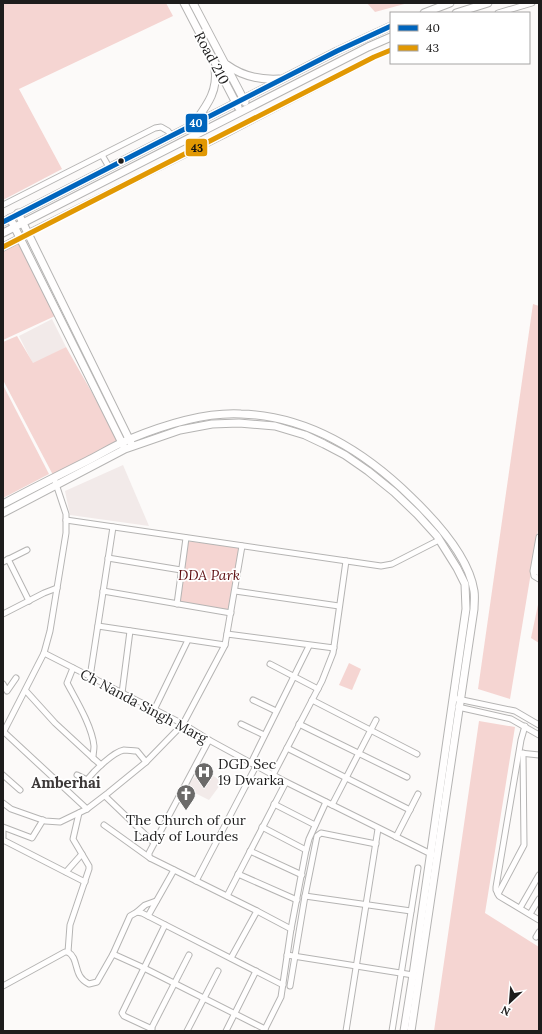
<svg xmlns="http://www.w3.org/2000/svg" width="542" height="1034" viewBox="0 0 542 1034" font-family="Lora,serif">
  <rect width="100%" height="100%" fill="#fcfaf9"/>
  <g fill="#f2eae9">
    <polygon points="52,319 66,347 33,364 19,336"/>
    <polygon points="123,465 149,526 70,515 65,491"/>
    <polygon points="201,770 223,781 209,800 185,788"/>
  </g>
  <g fill="#f5d5d2">
    <polygon points="3,3 166,3 173,16 19,89 62,169 3,200"/>
    <polygon points="367,3 408,3 375,12"/>
    <polygon points="19,241 55,316 3,340 3,249"/>
    <polygon points="533,304 539,306 539,524 510,699 478,689"/>
    <polygon points="17,336 33,363 66,347 120,442 53,475 3,380 3,342"/>
    <polygon points="3,385 49,474 3,498"/>
    <polygon points="185,541 241,547 231,612 178,603"/>
    <polygon points="539,600 539,643 531,638"/>
    <polygon points="349,663 361,669 352,690 339,685"/>
    <polygon points="479,721 515,727 485,913 539,947 539,1031 434,1031"/>
  </g>
  <g fill="none" stroke-linecap="round" stroke-linejoin="round">
    <defs>
      <g id="minor">
        <polyline points="498,13 532,3"/>
        <polyline points="102,155 109,167"/>
        <polyline points="3,205 155,128 161,127 168,131 171,135"/>
        <polyline points="28,233 224,135 374,57 391,50"/>
        <polyline points="66,520 381,566 392,564 439,540"/>
        <polyline points="539,537 533,571 534,576 539,579"/>
        <polyline points="108,558 181,570"/>
        <polyline points="8,559 29,601"/>
        <polyline points="539,559 535,570 539,573"/>
        <polyline points="3,562 27,550"/>
        <polyline points="103,591 231,613"/>
        <polyline points="235,591 339,606"/>
        <polyline points="177,604 186,538"/>
        <polyline points="3,614 44,593 57,588"/>
        <polyline points="98,626 225,645"/>
        <polyline points="227,634 334,648"/>
        <polyline points="44,653 183,724 209,740 286,782 433,855"/>
        <polyline points="270,664 318,689"/>
        <path d="M73 668 67 683C76 700 92 726 94 746 94 750 93 754 93 758L101 765"/>
        <polyline points="90,677 113,527"/>
        <polyline points="3,684 7,691 16,678"/>
        <polyline points="26,691 55,723 94,759"/>
        <polyline points="122,693 130,631"/>
        <polyline points="453,698 515,711 539,725"/>
        <polyline points="253,700 276,711"/>
        <polyline points="312,700 417,754"/>
        <polyline points="458,707 511,719 539,735"/>
        <polyline points="154,710 188,640"/>
        <polyline points="241,724 264,735"/>
        <polyline points="299,724 407,777"/>
        <polyline points="525,726 521,740 496,887 496,890 499,896 539,920"/>
        <polyline points="4,732 87,809"/>
        <polyline points="3,733 44,653 50,631 66,533 66,514 54,478"/>
        <polyline points="287,748 410,810"/>
        <polyline points="520,753 539,755"/>
        <polyline points="251,763 309,646"/>
        <polyline points="3,775 20,790"/>
        <path d="M77 775 87 780C94 771 113 752 124 750 128 750 133 751 137 751L146 762"/>
        <polyline points="273,775 322,681 333,653 346,561"/>
        <polyline points="105,796 154,843"/>
        <polyline points="3,803 11,809 45,821 60,822 87,809 108,793 146,762 183,724 225,645 242,546"/>
        <polyline points="274,804 315,825"/>
        <polyline points="332,805 376,720"/>
        <polyline points="104,825 150,858 257,911 291,929"/>
        <polyline points="3,827 32,838 43,820"/>
        <polyline points="262,827 306,850"/>
        <polyline points="3,830 3,837"/>
        <polyline points="396,837 418,794"/>
        <polyline points="3,840 85,882"/>
        <polyline points="250,851 302,875"/>
        <polyline points="150,858 149,856 149,853 209,740"/>
        <polyline points="66,872 82,854"/>
        <polyline points="238,874 297,900"/>
        <polyline points="196,881 256,766"/>
        <polyline points="498,894 524,845 523,753"/>
        <polyline points="227,896 286,782"/>
        <polyline points="305,896 411,911"/>
        <polyline points="520,908 539,875"/>
        <polyline points="137,912 145,905 156,901"/>
        <polyline points="530,914 539,899"/>
        <polyline points="148,916 174,870"/>
        <polyline points="536,937 539,932"/>
        <polyline points="68,952 70,925 89,869 89,866 73,839 79,813"/>
        <polyline points="113,954 144,968 265,1029"/>
        <polyline points="287,955 413,975"/>
        <polyline points="231,958 257,911"/>
        <path d="M3 986 65 952H68C80 959 72 976 89 984L97 982 113 954 130 916 137 912 142 913 283 985"/>
        <polyline points="290,986 305,896 317,836 321,833 376,844"/>
        <polyline points="152,1029 124,1016 122,1013 165,925"/>
        <polyline points="150,1031 189,955"/>
        <polyline points="187,1031 218,971"/>
        <polyline points="226,1031 256,971"/>
        <polyline points="264,1031 281,997 291,929 306,850 309,839 326,802"/>
        <polyline points="346,1031 378,829"/>
        <polyline points="392,1031 418,868"/>
      </g>
      <g id="tertiary">
        <polyline points="18,213 131,443"/>
        <polyline points="10,218 124,447"/>
        <polyline points="3,247 24,236"/>
        <path d="M3 504C31 489 59 475 87 461 101 454 115 445 130 439 164 425 204 412 241 414 307 416 365 452 411 497 435 520 469 557 474 591 475 597 474 604 474 609L411 1031"/>
        <polyline points="3,513 125,449 180,430 212,424 239,423 275,426 305,435 324,444 345,455 368,471 394,492 417,514 437,536 457,568 465,584 466,609 413,975 404,1031"/>
      </g>
      <g id="secondary">
        <polyline points="184,3 238,107"/>
        <polyline points="193,3 245,102"/>
        <polyline points="424,13 450,3"/>
        <polyline points="456,13 488,3"/>
        <path d="M227 65C242 76 261 80 279 79"/>
        <path d="M195 122C207 105 218 91 215 69"/>
        <polyline points="3,222 337,51 391,26"/>
        <polyline points="3,233 368,47 391,37"/>
      </g>
    </defs>
    <use href="#minor" stroke="#b5b4b3" stroke-width="7"/>
    <use href="#tertiary" stroke="#b5b4b3" stroke-width="9"/>
    <use href="#secondary" stroke="#b5b4b3" stroke-width="9"/>
    <use href="#minor" stroke="#fffefe" stroke-width="5"/>
    <use href="#tertiary" stroke="#fffefe" stroke-width="7"/>
    <use href="#secondary" stroke="#fffefe" stroke-width="7"/>
    <defs>
      <polyline id="bus-1" points="3,222 337,51 391,26"/>
      <polyline id="bus-2" points="3,247 374,57 391,50"/>
    </defs>
    <use href="#bus-1" stroke="#fff" stroke-width="8"/>
    <use href="#bus-2" stroke="#fff" stroke-width="8"/>
    <use href="#bus-1" stroke="#0065bd" stroke-width="5"/>
    <use href="#bus-2" stroke="#e19803" stroke-width="5"/>
  </g>
  <defs>
    <symbol id="hospital-pin" viewBox="-11 -11 22 30"><path d="M0 17L-7.5 6A9.5 9.5 0 1 1 7.5 6Z" fill="#6b6a69" stroke="#fff"/><path d="M-5-5h3v3.5h4V-5h3V5h-3V1.5h-4V5h-3Z" fill="#fff"/></symbol>
    <symbol id="church-pin" viewBox="-11 -11 22 30"><path d="M0 17L-7.5 6A9.5 9.5 0 1 1 7.5 6Z" fill="#6b6a69" stroke="#fff"/><path d="M-1.2-6h2.4v3.5h3.3v2.4h-3.3V6h-2.4V-.1h-3.3v-2.4h3.3Z" fill="#fff"/></symbol>
  </defs>
  <g fill-rule="evenodd">
    <use href="#hospital-pin" x="193" y="761" width="22" height="30"/>
    <use href="#church-pin" x="175" y="783" width="22" height="30"/>
  </g>
  <circle fill="#1d1c1c" stroke="#fff" stroke-width="1.5" cx="121" cy="161" r="3.5"/>
  <g text-anchor="middle" dominant-baseline="central" stroke-width="3.5" stroke-linejoin="round" paint-order="stroke">
    <g font-size="14" fill="#1d1c1c" stroke="#fff">
      <text transform="translate(212 58) rotate(62)">Road 210</text>
      <text transform="translate(144 706) rotate(28)">Ch Nanda Singh Marg</text>
    </g>
    <g font-size="14" font-style="italic" fill="#5d0d11" stroke="#fff">
      <text x="209" y="575">DDA Park</text>
    </g>
    <g font-size="14" fill="#1d1c1c" stroke="#fff" text-anchor="start">
      <text x="218" y="764">DGD Sec<tspan x="218" dy="16">19 Dwarka</tspan></text>
      <text x="186" y="820" text-anchor="middle">The Church of our<tspan x="186" dy="16">Lady of Lourdes</tspan></text>
    </g>
    <g font-size="15" font-weight="bold" fill="#3c3838" stroke="#fff">
      <text x="66" y="782">Amberhai</text>
    </g>
  </g>
  <g stroke="#fff" stroke-width="1.5">
    <rect x="185" y="113" width="23" height="20" rx="4" fill="#0065bd"/>
    <rect x="185" y="138" width="23" height="19" rx="4" fill="#e19803"/>
  </g>
  <g font-size="11" text-anchor="middle" font-weight="bold" fill="#fff">
    <text x="196" y="127">40</text>
  </g>
  <g font-size="11" text-anchor="middle" font-weight="bold" fill="#111">
    <text x="197" y="152">43</text>
  </g>
  <rect width="542" height="1034" fill="none" stroke="#1d1c1c" stroke-width="8"/>
  <rect x="390" y="12" width="140" height="52" fill="#ffffff" stroke="#a5a4a4"/>
  <rect x="398" y="25" width="20" height="6" fill="#0065bd" stroke="#a5a4a4"/>
  <text x="426" y="32" font-size="12" fill="#1d1c1c">40</text>
  <rect x="398" y="45" width="20" height="6" fill="#e19803" stroke="#a5a4a4"/>
  <text x="426" y="52" font-size="12" fill="#1d1c1c">43</text>
  <g transform="translate(510 1002) rotate(206)" stroke="#ffffff" stroke-width="3" paint-order="stroke">
  <path d="M0-3L7 15L0 10L-7 15Z" fill="#1d1c1c"/>
  <text y="-6" font-size="11" font-weight="bold" text-anchor="middle" fill="#1d1c1c">N</text>
  </g>
</svg>
